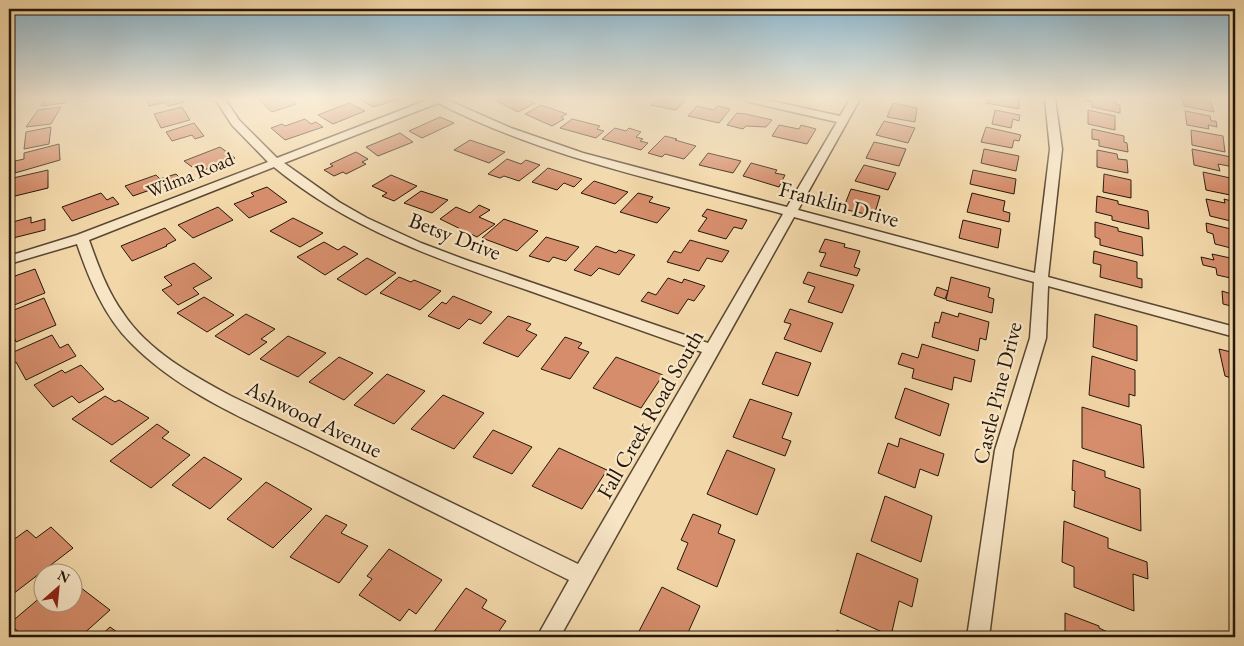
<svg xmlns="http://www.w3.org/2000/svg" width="1244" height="646" viewBox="0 0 1244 646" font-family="'EB Garamond',serif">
  <rect width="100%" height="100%" fill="#f2d7a8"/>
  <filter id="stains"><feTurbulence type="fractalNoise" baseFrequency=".004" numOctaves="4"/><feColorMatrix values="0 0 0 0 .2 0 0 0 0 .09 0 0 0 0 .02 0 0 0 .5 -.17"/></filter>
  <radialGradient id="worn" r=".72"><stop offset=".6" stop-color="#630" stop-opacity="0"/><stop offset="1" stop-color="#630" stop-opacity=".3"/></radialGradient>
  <g fill="#d58d6b" stroke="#24170a">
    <polygon points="45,99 67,99 65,103 41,106"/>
    <polygon points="147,99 183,99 184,102 168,106 167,102 149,106"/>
    <polygon points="262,99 290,99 296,104 272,112 259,100"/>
    <polygon points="360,99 399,99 373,107"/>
    <polygon points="501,99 525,99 535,103 518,112 497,101"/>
    <polygon points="657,99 686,99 676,110 651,105"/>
    <polygon points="987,99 1019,99 1019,109 986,103"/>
    <polygon points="1086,99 1116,99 1116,104 1120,105 1120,113 1092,107 1092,102 1085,101"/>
    <polygon points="1183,99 1210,100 1214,112 1184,106"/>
    <polygon points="349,103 365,111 333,124 318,115"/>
    <polygon points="893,103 917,108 915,122 887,117"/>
    <polygon points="541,105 567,114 561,117 564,119 552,126 525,114"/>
    <polygon points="697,106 714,110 717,106 730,109 719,123 688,116"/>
    <polygon points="61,107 51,124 26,127 38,110"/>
    <polygon points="182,107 190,120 161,128 154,114"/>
    <polygon points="995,110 1020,115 1019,121 1013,119 1011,128 992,124"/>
    <polygon points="1088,110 1115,116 1115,130 1088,124"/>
    <polygon points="1185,111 1210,116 1211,121 1216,121 1217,127 1208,125 1209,129 1187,125"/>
    <polygon points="737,113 746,114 772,120 766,127 746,126 743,129 727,125"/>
    <polygon points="440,117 454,123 422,138 409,131"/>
    <polygon points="305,119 311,124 316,122 323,127 285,140 271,128 282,124 285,126"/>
    <polygon points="572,119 600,126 597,129 604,131 596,138 560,128"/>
    <polygon points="884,121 915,128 908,143 876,135"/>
    <polygon points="194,123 204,136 195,139 192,135 172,141 166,132"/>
    <polygon points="779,125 799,129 801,125 816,129 807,144 772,136"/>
    <polygon points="51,127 49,144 24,149 26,132"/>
    <polygon points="986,127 1021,135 1019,141 1014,140 1012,148 981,142"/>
    <polygon points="615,128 626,131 629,128 641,132 636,137 643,139 640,141 648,143 641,150 602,139"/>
    <polygon points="1092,129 1124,136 1124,142 1127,143 1128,152 1099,146 1099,140 1092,139"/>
    <polygon points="1191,130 1223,136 1225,152 1192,145"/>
    <polygon points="400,133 413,142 378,156 366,147"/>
    <polygon points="665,136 677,139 675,140 696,146 684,159 665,154 662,157 648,153"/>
    <polygon points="470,140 505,152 489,163 454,150"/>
    <polygon points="874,142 906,149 899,166 866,158"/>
    <polygon points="59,144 60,160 15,173 15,161 24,159 24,153"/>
    <polygon points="220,147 235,158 199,172 184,161"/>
    <polygon points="984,149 1019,156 1016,171 981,163"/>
    <polygon points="1192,149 1231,157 1234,167 1218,164 1220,171 1194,165"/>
    <polygon points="1097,150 1117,154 1118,159 1127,160 1128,173 1097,167"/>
    <polygon points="356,152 368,159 362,162 366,164 346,174 343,172 334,176 324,170 333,166 330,164"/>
    <polygon points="708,153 741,161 733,173 699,165"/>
    <polygon points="507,159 521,164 526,160 540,165 519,181 504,176 500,178 488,174"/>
    <polygon points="751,163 777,170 775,173 785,175 779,187 743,176"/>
    <polygon points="864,165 896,173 888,190 855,181"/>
    <polygon points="548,168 582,179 574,187 564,183 557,190 532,182"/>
    <polygon points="48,170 48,188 11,197 13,178"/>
    <polygon points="973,170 1016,179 1014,194 970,184"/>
    <polygon points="1203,172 1235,179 1235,196 1206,190"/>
    <polygon points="176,174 181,179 133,196 125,186 156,175 160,179"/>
    <polygon points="1104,174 1131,180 1131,198 1103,192"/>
    <polygon points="391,175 417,186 394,201 382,196 387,193 372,186"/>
    <polygon points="594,181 628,192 615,204 581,193"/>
    <polygon points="267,187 287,202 249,218 234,204 254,196 251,193"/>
    <polygon points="851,189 880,196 874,216 843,209"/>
    <polygon points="421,191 448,200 432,213 404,203"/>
    <polygon points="101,193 107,200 113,197 119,204 72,221 62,207"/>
    <polygon points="638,193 653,197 649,202 670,208 657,223 620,212"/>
    <polygon points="972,193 1005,201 1003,211 1010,213 1009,222 967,212"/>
    <polygon points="1097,196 1118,201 1118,204 1148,211 1149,229 1112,220 1112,216 1096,212"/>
    <polygon points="1206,199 1225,203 1224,199 1235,202 1235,222 1210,216"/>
    <polygon points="479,205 490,210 479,217 495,224 477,237 440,219 456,207 470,213"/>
    <polygon points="218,207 233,220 193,238 178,225"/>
    <polygon points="707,209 747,220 742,229 734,227 726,239 698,231 707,218 702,216"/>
    <polygon points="31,217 31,223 45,219 45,230 9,239 9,223"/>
    <polygon points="293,218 323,233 300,247 270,231"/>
    <polygon points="504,219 538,231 517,251 482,238"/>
    <polygon points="963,220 1001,229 998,248 959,238"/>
    <polygon points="1095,222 1118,228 1118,231 1142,237 1143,256 1100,245 1100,239 1095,237"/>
    <polygon points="1206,223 1235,230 1235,249 1215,244 1213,234 1207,232"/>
    <polygon points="165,228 176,240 166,245 167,246 132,261 121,246"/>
    <polygon points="546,237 579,247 566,261 553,257 549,262 529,256"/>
    <polygon points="825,239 845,244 844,247 860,251 854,267 860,269 857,276 820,266 826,253 819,252"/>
    <polygon points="690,240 729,251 722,262 707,258 699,271 667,262 674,251 681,253"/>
    <polygon points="324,242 338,250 344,246 358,254 325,275 297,257"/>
    <polygon points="596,246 616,253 619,250 635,255 619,275 599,268 591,276 574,270"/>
    <polygon points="1094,251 1137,262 1137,278 1142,279 1142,288 1100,277 1101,265 1093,263"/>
    <polygon points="1212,254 1235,259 1235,279 1217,275 1216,268 1203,265 1201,257 1214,260"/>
    <polygon points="367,258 396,273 366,295 337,279"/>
    <polygon points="194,263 212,278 193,288 199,294 178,305 162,290 172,285 164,277"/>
    <polygon points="35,269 45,293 9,307 9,278"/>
    <polygon points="808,272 854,285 842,313 808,302 815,287 803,283"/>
    <polygon points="399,277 411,282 414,280 441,291 420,310 380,293"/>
    <polygon points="951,277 990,288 988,297 994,299 992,313 946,300"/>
    <polygon points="668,278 682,283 684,279 705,286 694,301 688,299 678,314 641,301 648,292 656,295"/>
    <polygon points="937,287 948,291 945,299 934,295"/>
    <polygon points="1222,291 1235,295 1235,307 1223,304"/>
    <polygon points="453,296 492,312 481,324 469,319 459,329 428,316 442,302 446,304"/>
    <polygon points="204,297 234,315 207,332 177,313"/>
    <polygon points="44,298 56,325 16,342 9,323 9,312"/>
    <polygon points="790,309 833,323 821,352 784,339 791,324 784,322"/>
    <polygon points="942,312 958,317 959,313 989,322 986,340 980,338 978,351 932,337 935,322 939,323"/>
    <polygon points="246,314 275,329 261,339 267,342 249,355 215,336"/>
    <polygon points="1095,314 1137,326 1137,361 1093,347"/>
    <polygon points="508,316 531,324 526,330 537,335 518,357 483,343"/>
    <polygon points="52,335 60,348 68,344 76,356 26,380 16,362 9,365 9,354"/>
    <polygon points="288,336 326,353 298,377 260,359"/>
    <polygon points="565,337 582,343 578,348 589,352 570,379 541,369"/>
    <polygon points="922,344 975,360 971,382 954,377 952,390 912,378 914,369 898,364 902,353 918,358"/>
    <polygon points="1219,349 1235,353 1235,379 1225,376"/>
    <polygon points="776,352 811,363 798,396 762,384"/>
    <polygon points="1092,356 1135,370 1135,396 1129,394 1129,407 1089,395"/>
    <polygon points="339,357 373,373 344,400 309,382"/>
    <polygon points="616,357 663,375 641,408 593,388"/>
    <polygon points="81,365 104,389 79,403 72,396 53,407 34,385 62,370 65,373"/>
    <polygon points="387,374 425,391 394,424 354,405"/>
    <polygon points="905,388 949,404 940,436 895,418"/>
    <polygon points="443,395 484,413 454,449 411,429"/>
    <polygon points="105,396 115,402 119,400 149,418 112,445 72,419"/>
    <polygon points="750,399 792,413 782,438 791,441 785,456 733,437"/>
    <polygon points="1082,407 1141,425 1144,468 1082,448"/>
    <polygon points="157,424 169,432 162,438 190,455 151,488 110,461"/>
    <polygon points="493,430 532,447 512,474 473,457"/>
    <polygon points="900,438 944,454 938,476 920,469 915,488 878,473 888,443 898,447"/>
    <polygon points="559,448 607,470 582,509 532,486"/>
    <polygon points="727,450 775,469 757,515 707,494"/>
    <polygon points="204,457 242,479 210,509 172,485"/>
    <polygon points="1073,460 1105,471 1105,477 1140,489 1141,531 1074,507 1075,491 1072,490"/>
    <polygon points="266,482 312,509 273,548 227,519"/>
    <polygon points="885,496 932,516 921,562 871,541"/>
    <polygon points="693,514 721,525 718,533 735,540 717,587 677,569 688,543 681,540"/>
    <polygon points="326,515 347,525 341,533 368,546 339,583 290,557"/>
    <polygon points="1064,521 1108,538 1108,548 1147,562 1148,579 1133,574 1134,611 1074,587 1074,567 1062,562"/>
    <polygon points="51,527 73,548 9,597 9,543 27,530 36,538"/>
    <polygon points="389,549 442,580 416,614 409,609 400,621 359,595 372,579 367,576"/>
    <polygon points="857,553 918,579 912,607 899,601 891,636 840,613"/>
    <polygon points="72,581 110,610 80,637 25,637 9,624 42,596 42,604 72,604"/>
    <polygon points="662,587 700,606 686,637 636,637"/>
    <polygon points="466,588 487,600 482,608 506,621 495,637 430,637"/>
    <polygon points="1065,613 1099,626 1099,628 1118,637 1065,637"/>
    <polygon points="110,627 124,637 99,637"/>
    <polygon points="837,630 852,637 835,637"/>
  </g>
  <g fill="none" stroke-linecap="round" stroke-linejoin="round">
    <defs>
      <path id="minor" d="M215 99H225L239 120 277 158 430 99H445L511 128 583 153 787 207 837 122 749 102 744 99H762L840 116 850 99H860L798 210 1035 273 1050 149 1045 99H1055L1062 149 1048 277 1235 327V337L1048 286 1046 338 1013 450 989 637H967L995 450 1030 338 1034 282 794 217 560 637H537L569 580C484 538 400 495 315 453 252 422 181 394 131 343 104 316 89 279 77 244L9 264V256L77 235 268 162 232 125ZM438 103C545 158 667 182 783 214L708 343 466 260 421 243 367 218 339 202 284 163ZM274 167C349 229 439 260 530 291 587 311 644 332 702 352L578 564 231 396C192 375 148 351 123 313 107 291 98 265 89 240Z"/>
    </defs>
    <use href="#minor" stroke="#584732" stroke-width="3"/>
    <use href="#minor" fill="#f7e5c6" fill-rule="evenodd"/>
  </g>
  <linearGradient id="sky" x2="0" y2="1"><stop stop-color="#89b6cf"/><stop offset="0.52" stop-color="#f9edd8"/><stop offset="1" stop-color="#f9edd8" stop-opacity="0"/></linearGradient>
  <rect width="1244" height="189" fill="url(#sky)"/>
  <g text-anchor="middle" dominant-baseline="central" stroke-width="4.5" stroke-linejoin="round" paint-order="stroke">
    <g font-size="19" fill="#24170a" stroke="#f7e5c6">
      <text transform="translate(190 175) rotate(-22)">Wilma Road</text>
    </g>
    <g font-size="22" fill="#24170a" stroke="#f7e5c6">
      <text transform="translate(839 204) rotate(15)">Franklin Drive</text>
      <text transform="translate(455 236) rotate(21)">Betsy Drive</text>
      <text transform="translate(997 393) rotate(-76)">Castle Pine Drive</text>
      <text transform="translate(650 414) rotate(-60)">Fall Creek Road South</text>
      <text transform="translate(314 419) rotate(26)">Ashwood Avenue</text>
    </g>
  </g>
  <rect width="1244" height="646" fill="none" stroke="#f2d7a8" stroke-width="30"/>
  <rect x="10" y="10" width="1224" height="626" fill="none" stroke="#24170a" stroke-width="2.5"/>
  <rect x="15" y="15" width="1214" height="616" fill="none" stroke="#24170a"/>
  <g transform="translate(58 588) rotate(27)"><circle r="24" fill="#f7e5c6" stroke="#a3937b"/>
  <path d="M0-4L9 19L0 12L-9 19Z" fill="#8f2418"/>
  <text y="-8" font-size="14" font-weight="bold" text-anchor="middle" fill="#24170a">N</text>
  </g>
  <rect width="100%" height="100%" filter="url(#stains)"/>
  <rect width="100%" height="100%" fill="url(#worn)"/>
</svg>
